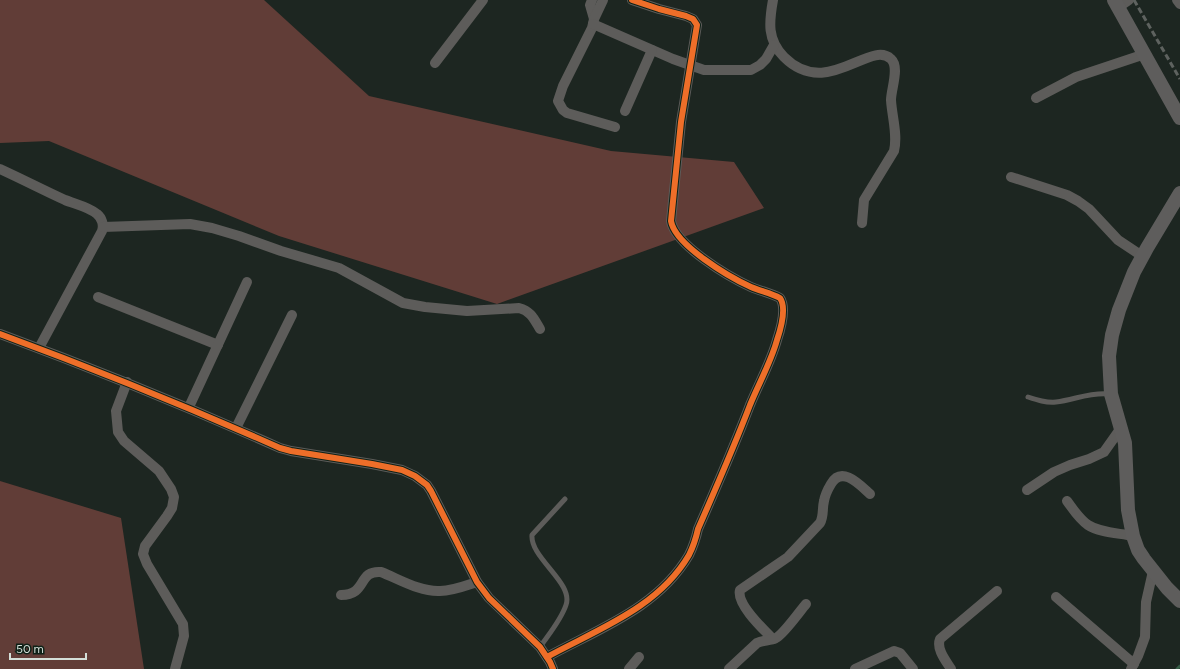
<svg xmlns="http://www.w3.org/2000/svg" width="1180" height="669" viewBox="0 0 1180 669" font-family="Figtree,sans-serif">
  <rect width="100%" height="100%" fill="#1d2621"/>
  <g fill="#613d37">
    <polygon points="0,0 264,0 369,96 611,151 734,162 764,208 497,304 279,236 49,141 0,143"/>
    <polygon points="0,481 121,518 144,669 0,669"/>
  </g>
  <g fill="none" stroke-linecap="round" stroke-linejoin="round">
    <polyline stroke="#375e47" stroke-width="3" points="1177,669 1180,666"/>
    <g stroke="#5d5c5a" stroke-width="5">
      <path d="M1028 397C1037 400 1046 403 1056 402 1074 400 1090 392 1109 394"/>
      <path d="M540 647C549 634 561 620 566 605 574 583 530 558 532 535L565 499"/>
    </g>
    <g stroke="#5d5c5a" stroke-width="10">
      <polyline points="592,0 590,5 594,19 592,28 563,86 558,101 563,110 567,113 615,127"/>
      <path d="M773 0C769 22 767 40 784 57 827 100 870 39 891 59 900 67 891 89 891 100 892 117 898 135 894 151L864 200 862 223"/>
      <polyline points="1177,0 1180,4"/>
      <polyline points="1119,7 1129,0"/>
      <polyline points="594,19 603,0"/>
      <polyline points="593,24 673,59 704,70 751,70 760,65 766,59 774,45"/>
      <polyline points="435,63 483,0"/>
      <polyline points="1036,98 1076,77 1145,54"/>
      <polyline points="625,111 652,50"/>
      <path d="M0 169C22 179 43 190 65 200 75 204 89 207 97 214 102 218 104 225 102 231L39 348"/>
      <polyline points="1011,177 1067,195 1078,201 1089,209 1118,240 1142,256"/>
      <path d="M103 227 190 224 212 228 239 236 281 251 339 268 403 303 425 307 467 311 519 308C531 311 534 319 540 329"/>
      <polyline points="98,297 218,345"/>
      <path d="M0 334C95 369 188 407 280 448L291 451 372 464 402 470 415 476 427 485 431 491 477 582 489 598 540 647 550 662 553 669"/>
      <polyline points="127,382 116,411 118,432 124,441 159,471 171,489 174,497 172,508 167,516 145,546 143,554 147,564 183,624 184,636 175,669"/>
      <polyline points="189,407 247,282"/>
      <polyline points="236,428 292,315"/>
      <polyline points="1027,490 1054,472 1070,465 1089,459 1104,452 1121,428"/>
      <path d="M1067 501C1073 509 1079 519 1088 525 1100 533 1119 533 1133 536"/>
      <path d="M341 595C368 595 357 570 381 572 399 579 420 592 440 591 452 591 465 586 477 582"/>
      <polyline points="1056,597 1134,664"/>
      <path d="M773 639C764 630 736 604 740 590L788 557 820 523C824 516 822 509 824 501 825 495 828 489 831 484 842 465 860 485 870 494"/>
      <path d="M547 657C598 629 658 608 689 555 693 547 696 538 698 529 716 488 734 447 750 405 759 383 771 362 777 340 781 328 787 308 780 298 771 293 760 291 751 287 729 277 675 245 671 221L681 122 697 25 693 19 686 16 659 9 632 0"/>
      <polyline points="629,669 639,657"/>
      <path d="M729 669 757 643C763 640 770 641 776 638 783 635 800 611 806 604"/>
      <polyline points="855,669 894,651 900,653 913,669"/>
      <path d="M951 669C946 661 936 649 940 639L997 591"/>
      <polyline points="1131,669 1138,656 1145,637 1146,602 1153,571"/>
    </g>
    <g stroke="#5e5d5c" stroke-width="14">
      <polyline points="1114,0 1180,118"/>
      <polyline points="1180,193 1147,248 1134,272 1119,310 1112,335 1109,356 1111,394 1125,443 1128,510 1133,536 1138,550 1144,559 1167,588 1180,601"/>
    </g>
    <polyline stroke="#5e625f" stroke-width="3" stroke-dasharray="6 3" stroke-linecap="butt" points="1134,0 1180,79"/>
    <defs>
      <g id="cycleway">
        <path d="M0 334C95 369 188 407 280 448L291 451 372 464 402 470 415 476 427 485 431 491 477 582 489 598 540 647 550 662 553 669"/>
        <path d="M547 657C598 629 658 608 689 555 693 547 696 538 698 529 716 488 734 447 750 405 759 383 771 362 777 340 781 328 787 308 780 298 771 293 760 291 751 287 729 277 675 245 671 221L681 122 697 25 693 19 686 16 659 9 632 0"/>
      </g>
    </defs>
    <use href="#cycleway" stroke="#0f2117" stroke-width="8"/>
    <use href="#cycleway" stroke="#ee6e29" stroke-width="6"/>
  </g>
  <path d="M10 653v6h76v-6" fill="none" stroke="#d4dfd8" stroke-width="2"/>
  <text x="16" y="653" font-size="12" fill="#d4dfd8" stroke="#0f2117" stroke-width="3" paint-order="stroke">50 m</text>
</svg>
